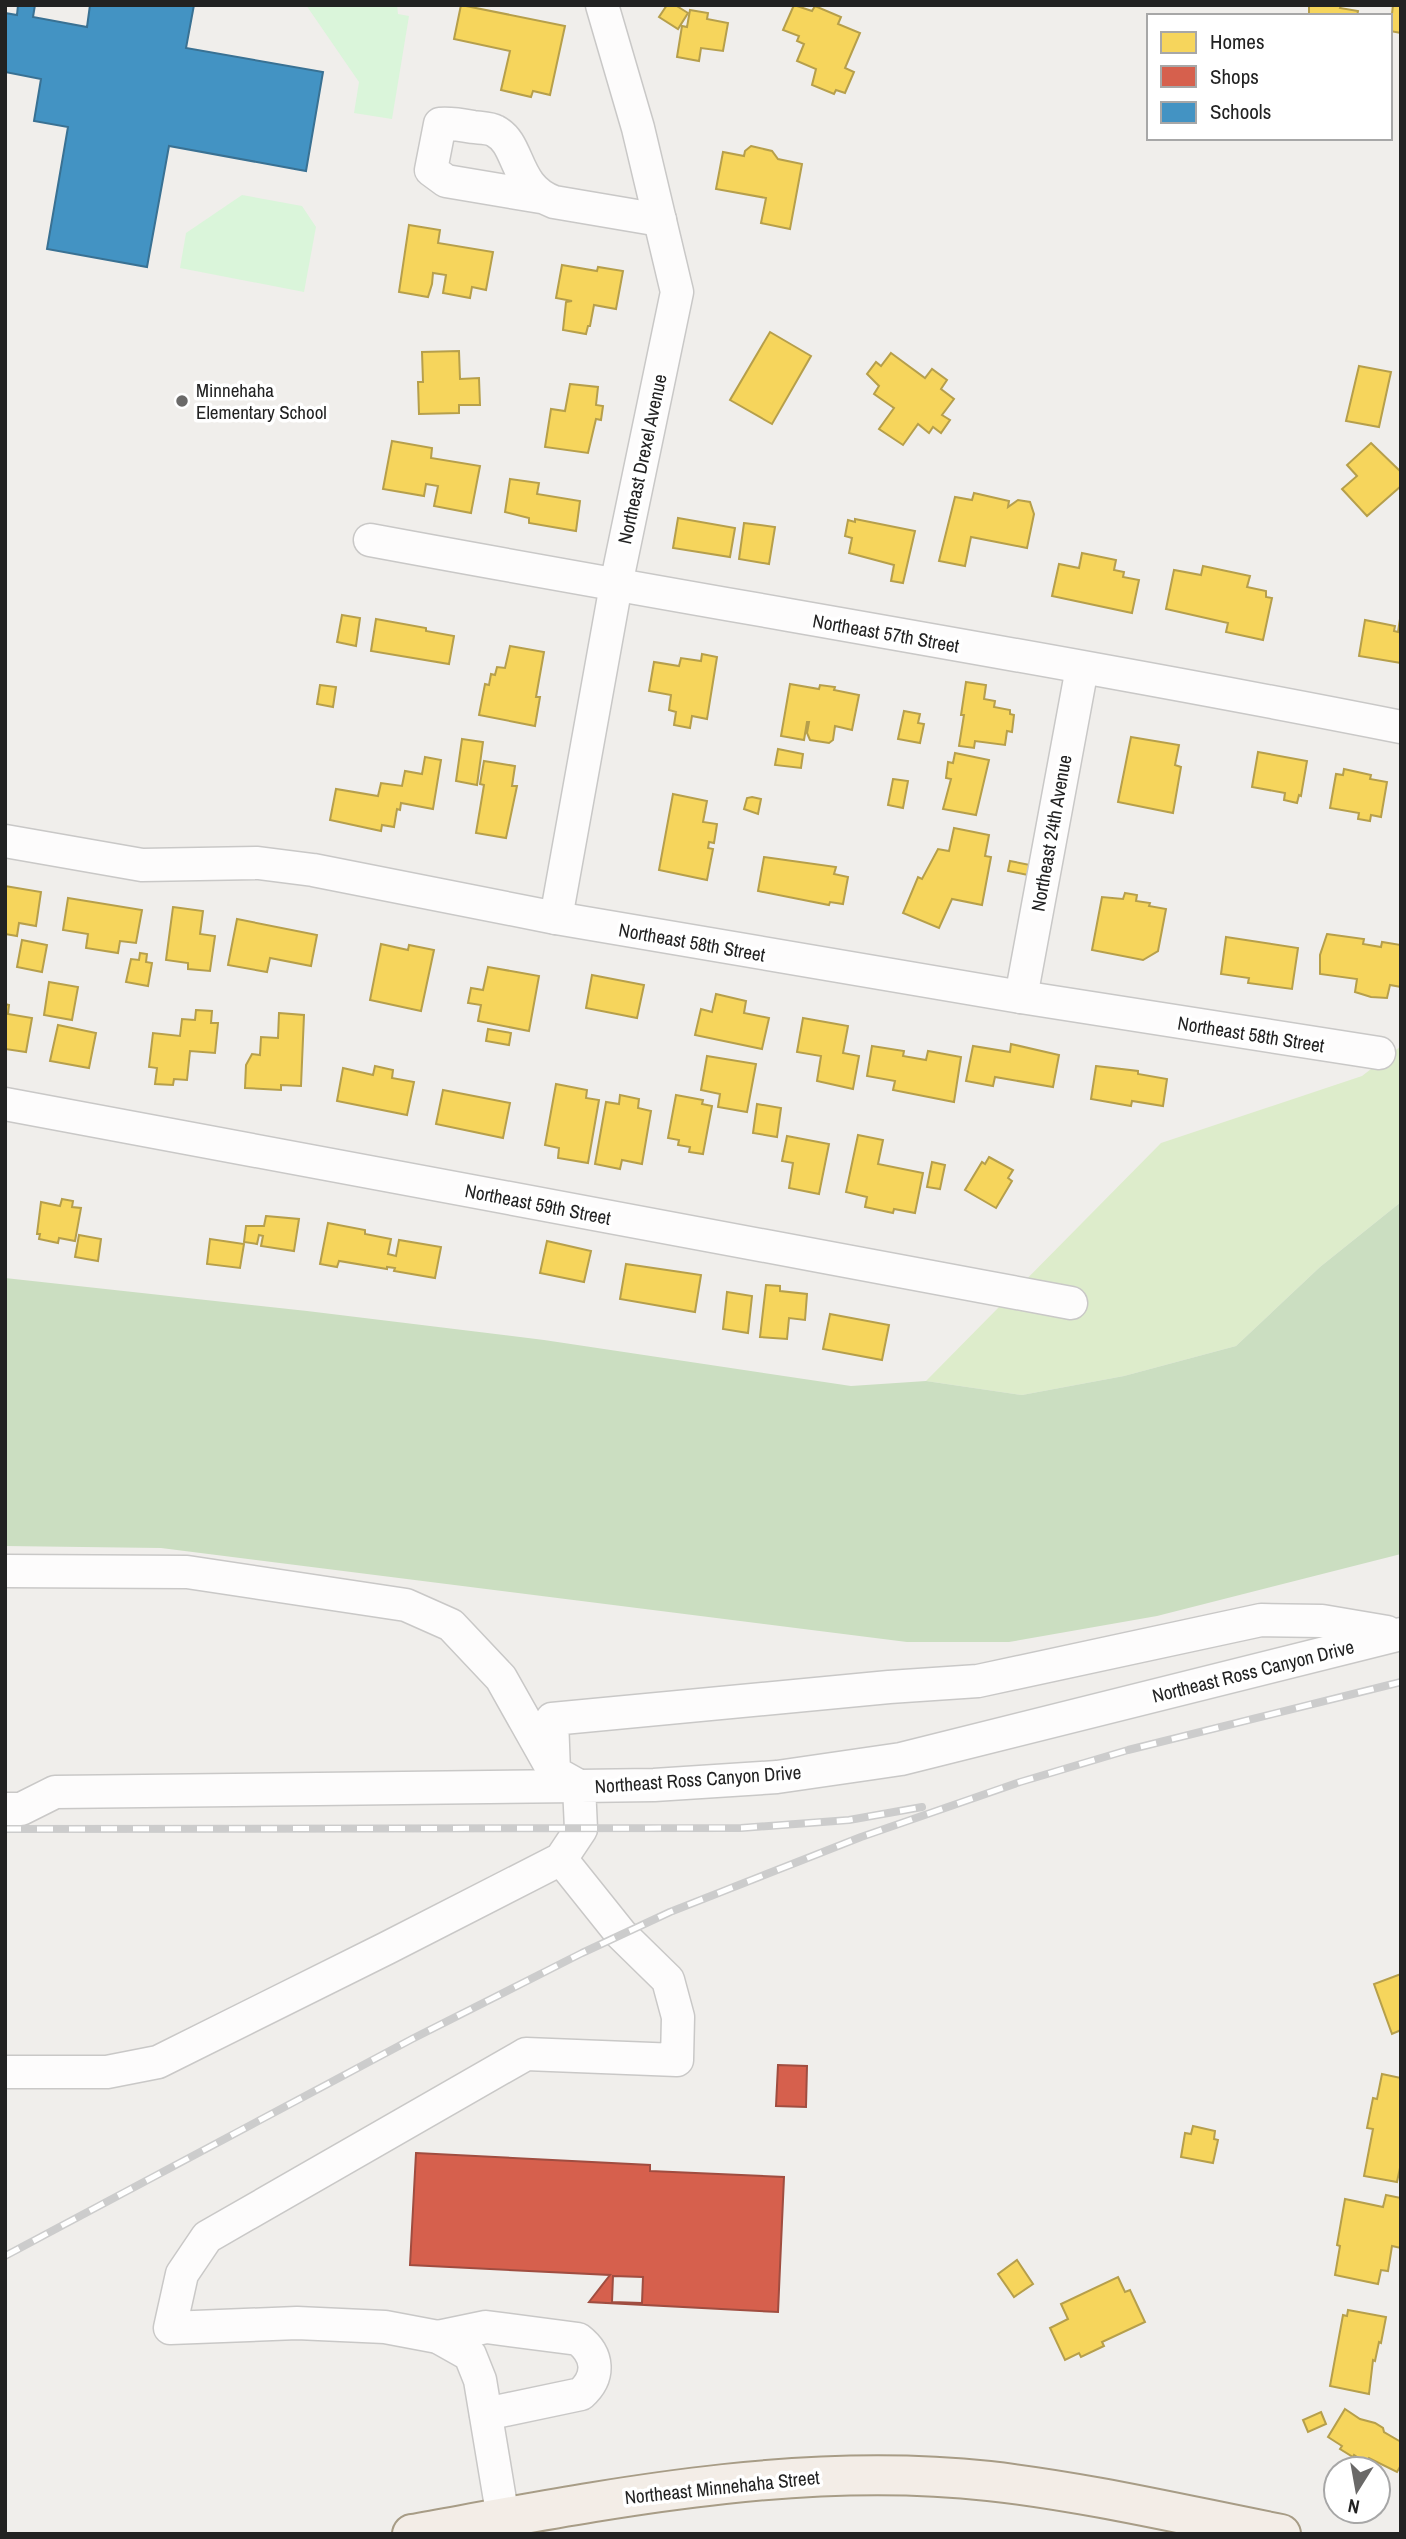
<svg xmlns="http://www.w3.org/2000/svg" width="1406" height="2539" viewBox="0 0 1406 2539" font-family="'Archivo Narrow',sans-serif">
  <rect width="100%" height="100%" fill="#f0eeeb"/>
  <polygon fill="#ddeccb" points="1401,1046 1401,1202 1320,1267 1236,1346 1124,1376 1022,1395 926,1381 1161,1143 1362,1076"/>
  <polygon fill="#cbdec1" points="1401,1202 1401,1554 1157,1616 1009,1642 907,1642 161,1548 5,1546 5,1278 307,1311 544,1340 851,1386 926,1381 1022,1395 1124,1376 1236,1346 1320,1267"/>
  <g fill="#daf5da">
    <polygon points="306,5 397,5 398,14 409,16 392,119 354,113 359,82"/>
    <polygon points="242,195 302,206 316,227 304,292 180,268 186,233"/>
  </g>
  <g fill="#f6d55c" stroke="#b69f4b" stroke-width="2">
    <polygon points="461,5 565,26 550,95 533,91 531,97 501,90 510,51 454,39"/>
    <polygon points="667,5 675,5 688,13 678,29 659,17"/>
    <polygon points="794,5 812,11 815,6 841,17 838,24 860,33 845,68 854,72 845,93 836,90 834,94 812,85 816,69 797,61 804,44 797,41 799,36 783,30"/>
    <polygon points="1309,5 1341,5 1340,8 1358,11 1357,16 1309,16"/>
    <polygon points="1393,5 1401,5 1401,33 1390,31"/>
    <polygon points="690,10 708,13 707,19 728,23 723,51 701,48 699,61 677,57 682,26 687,27"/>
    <polygon points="751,146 772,151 778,159 802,164 790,229 761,223 766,198 716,189 723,152 744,156 745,151"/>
    <polygon points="409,225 440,230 438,243 493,252 486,290 472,287 470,298 443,293 446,275 433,273 432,284 428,297 399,292"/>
    <polygon points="562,265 597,271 598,267 623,271 616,309 594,305 590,326 588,326 586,334 563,330 566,302 572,301 556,298"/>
    <polygon points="770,332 811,356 772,424 730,400"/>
    <polygon points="459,351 460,379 479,378 480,405 459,405 459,413 419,414 418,382 423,382 422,352"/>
    <polygon points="891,353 925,378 932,369 947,380 941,389 954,399 942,415 950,420 941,433 933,427 929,433 918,424 903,445 879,429 894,408 874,394 879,386 867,374 876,362 881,366"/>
    <polygon points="1359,366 1391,372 1379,427 1346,421"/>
    <polygon points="570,384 598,387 596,405 603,406 601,420 596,419 588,453 545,447 551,409 565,411"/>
    <polygon points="392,441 432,448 431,458 480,466 471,513 434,506 438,486 426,484 424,496 383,489"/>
    <polygon points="1371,443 1401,472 1401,486 1367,516 1342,489 1357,476 1347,465"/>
    <polygon points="510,479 539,483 537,494 580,501 576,531 529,523 529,518 505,512"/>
    <polygon points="974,493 1009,501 1008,507 1018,500 1030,502 1034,514 1027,548 971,537 965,566 939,561 955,497 972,500"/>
    <polygon points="678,518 735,528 730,557 673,548"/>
    <polygon points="855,519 915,531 903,583 891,581 894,565 849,553 852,538 845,536 848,520 855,522"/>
    <polygon points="744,523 775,527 769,564 739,559"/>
    <polygon points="1082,553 1116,560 1114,570 1124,572 1123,577 1139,580 1132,613 1052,596 1059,564 1079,568"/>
    <polygon points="1203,566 1250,576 1247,587 1266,591 1266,597 1272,598 1263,640 1226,632 1228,623 1166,609 1174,570 1201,575"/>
    <polygon points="342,615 360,618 356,646 337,642"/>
    <polygon points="376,619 426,628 426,631 454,636 449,664 371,651"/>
    <polygon points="1400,619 1401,663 1359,656 1365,620 1395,626 1394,631 1398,632"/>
    <polygon points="510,646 544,652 536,697 540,697 535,726 479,715 485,684 489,685 491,674 495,675 497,667 505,668"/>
    <polygon points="702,654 717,657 707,719 692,716 690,728 674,725 676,712 669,710 671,695 649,691 654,662 679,666 681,658 701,661"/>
    <polygon points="966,682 986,685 984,699 995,701 994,707 1010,710 1010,714 1014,715 1012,732 1007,731 1005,745 975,741 974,748 959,746 964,715 961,715"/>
    <polygon points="790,684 819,689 820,685 835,687 834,690 859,695 852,730 835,726 833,740 829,743 810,740 807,733 809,722 807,722 804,740 781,736"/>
    <polygon points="320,685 336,687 333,707 317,704"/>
    <polygon points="904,711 920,714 918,723 924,724 920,743 898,739"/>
    <polygon points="1131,737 1179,745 1175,765 1181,767 1173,813 1118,802"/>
    <polygon points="462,739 483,742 477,785 456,781"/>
    <polygon points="778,749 803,754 801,768 775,765"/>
    <polygon points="1258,752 1307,761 1301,796 1299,795 1297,803 1284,800 1285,793 1252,787"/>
    <polygon points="955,753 989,760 976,815 943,809 951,779 946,778 948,762 953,763"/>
    <polygon points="425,757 441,760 433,809 401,803 400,810 397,809 394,827 382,825 381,831 330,820 336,789 378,796 381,783 402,786 405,771 422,774"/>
    <polygon points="484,761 515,766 512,786 517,786 506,838 476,833 484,785 480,784"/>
    <polygon points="1344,769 1371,775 1370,779 1387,782 1381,817 1371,815 1370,821 1358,819 1359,813 1330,808 1336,774 1343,775"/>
    <polygon points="893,779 908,781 903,808 888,805"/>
    <polygon points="673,794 707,801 703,822 717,824 714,843 709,842 708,848 713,849 707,880 659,870"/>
    <polygon points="752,797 761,799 758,814 744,809 747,798"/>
    <polygon points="954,828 989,835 985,856 991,857 982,905 952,899 939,928 903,913 918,877 922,879 938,849 949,851"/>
    <polygon points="764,857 836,867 834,874 848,877 843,904 830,902 829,905 758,891"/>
    <polygon points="1010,861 1030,865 1028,875 1008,871"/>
    <polygon points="5,886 41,892 36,926 19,923 17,936 5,934"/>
    <polygon points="1125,893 1137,895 1136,901 1150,903 1149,906 1166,909 1158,951 1143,960 1092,950 1102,897 1123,899"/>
    <polygon points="68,898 142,910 136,943 120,941 118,953 86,948 88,934 63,930"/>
    <polygon points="173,907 203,911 200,934 215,936 210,971 188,969 188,963 166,960"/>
    <polygon points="237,919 317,935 311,966 270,958 267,972 228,965"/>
    <polygon points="1327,934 1364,939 1363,944 1381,947 1382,942 1401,945 1401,987 1390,985 1387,998 1371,997 1355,992 1357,979 1320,974 1320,955"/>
    <polygon points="1226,937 1298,948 1292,989 1248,983 1249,978 1221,974"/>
    <polygon points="22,940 47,945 42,972 17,967"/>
    <polygon points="381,944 408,950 409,945 434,950 421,1011 370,1000"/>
    <polygon points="140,953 147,954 146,962 152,963 148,986 126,982 131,959 139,960"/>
    <polygon points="488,967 539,976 529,1031 478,1021 481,1005 468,1003 471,988 483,990"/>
    <polygon points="592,975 644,985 637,1018 586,1008"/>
    <polygon points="49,982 78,987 72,1020 44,1015"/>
    <polygon points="716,994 746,1001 744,1013 769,1018 762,1049 695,1035 701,1009 712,1012"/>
    <polygon points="5,1004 9,1005 8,1014 32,1018 26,1052 5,1049"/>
    <polygon points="196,1010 212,1011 211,1023 218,1023 215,1053 190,1051 187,1080 174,1079 173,1085 155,1084 157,1068 149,1067 153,1033 180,1036 182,1019 195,1020"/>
    <polygon points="279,1013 304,1015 301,1086 281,1085 281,1090 245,1088 246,1065 252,1054 260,1055 261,1037 278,1038"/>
    <polygon points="803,1018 848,1026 843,1053 859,1056 853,1089 817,1081 821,1056 797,1052"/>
    <polygon points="58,1025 96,1033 89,1068 50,1061"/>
    <polygon points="488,1029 511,1033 509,1045 486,1041"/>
    <polygon points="1011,1044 1059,1055 1053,1087 995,1077 993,1086 966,1081 973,1046 1010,1052"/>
    <polygon points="872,1046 904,1051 903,1056 926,1060 928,1051 961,1057 954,1102 893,1090 895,1081 867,1076"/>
    <polygon points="707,1056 756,1064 747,1112 718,1107 720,1094 701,1090"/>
    <polygon points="375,1066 393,1070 392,1078 414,1082 407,1115 337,1101 343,1068 373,1075"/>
    <polygon points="1096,1066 1138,1071 1138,1074 1167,1079 1163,1106 1132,1101 1131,1106 1091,1099"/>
    <polygon points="556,1084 587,1090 586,1098 599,1100 588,1163 558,1158 559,1148 545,1145"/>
    <polygon points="443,1090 510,1103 503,1138 436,1124"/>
    <polygon points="620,1095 639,1099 638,1108 651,1111 642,1164 622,1160 620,1169 595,1164 606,1102 619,1104"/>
    <polygon points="676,1095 703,1100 702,1104 712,1106 703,1154 689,1152 690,1147 678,1145 679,1140 668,1138"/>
    <polygon points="757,1104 781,1108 777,1137 753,1133"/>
    <polygon points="858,1135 883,1140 878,1164 923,1173 915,1213 894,1209 893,1213 865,1207 867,1197 846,1192"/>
    <polygon points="787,1136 829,1144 819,1194 789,1188 793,1163 782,1161"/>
    <polygon points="989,1157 1013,1170 1008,1178 1012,1181 996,1208 965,1190 982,1162 985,1164"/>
    <polygon points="932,1162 945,1165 940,1189 927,1187"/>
    <polygon points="62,1199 73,1201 72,1207 81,1208 75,1241 59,1238 58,1243 39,1239 40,1234 37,1234 41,1202 60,1206"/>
    <polygon points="266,1216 299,1219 294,1251 261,1246 263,1236 259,1235 257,1244 244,1242 246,1226 264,1226"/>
    <polygon points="328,1223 365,1230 365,1234 391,1239 388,1254 396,1256 399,1240 441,1247 435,1278 394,1271 395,1268 387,1267 387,1269 339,1261 337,1267 320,1264"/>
    <polygon points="79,1235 101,1239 98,1261 75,1257"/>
    <polygon points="210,1239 244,1244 240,1268 207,1264"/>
    <polygon points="547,1241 591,1251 584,1282 540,1273"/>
    <polygon points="626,1264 701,1275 695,1312 620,1299"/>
    <polygon points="766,1285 780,1286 780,1291 807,1294 805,1320 789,1318 787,1339 760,1337"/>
    <polygon points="727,1292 752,1296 748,1333 723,1329"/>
    <polygon points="830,1314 889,1325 882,1360 823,1349"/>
    <polygon points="1401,1974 1401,2030 1392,2034 1374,1984"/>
    <polygon points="1382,2074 1401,2078 1401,2163 1397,2182 1364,2176 1373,2129 1367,2128 1373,2098 1377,2099"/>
    <polygon points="1193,2126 1215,2131 1214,2139 1218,2140 1213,2163 1181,2157 1185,2133 1191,2134"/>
    <polygon points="1386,2195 1401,2198 1401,2248 1392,2246 1388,2271 1381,2270 1378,2284 1335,2275 1340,2246 1337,2245 1345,2199 1383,2207"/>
    <polygon points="1017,2260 1033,2284 1014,2297 998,2274"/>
    <polygon points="1118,2277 1125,2292 1130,2290 1145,2322 1102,2342 1104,2346 1081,2357 1079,2353 1065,2360 1050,2328 1068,2319 1061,2304"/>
    <polygon points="1348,2310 1386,2317 1381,2343 1379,2342 1375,2361 1373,2360 1369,2394 1330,2386 1343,2315 1347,2316"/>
    <polygon points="1345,2409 1360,2419 1375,2423 1383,2428 1384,2432 1401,2442 1401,2465 1397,2472 1369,2458 1366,2463 1354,2455 1353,2457 1340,2449 1342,2446 1328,2437"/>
    <polygon points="1321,2412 1326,2424 1308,2432 1303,2420"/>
  </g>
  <g fill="#d6604d" stroke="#a04d40" stroke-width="2" fill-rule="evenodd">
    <polygon points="778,2065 807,2066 806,2107 776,2106"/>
    <path d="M416 2153 650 2165V2171L784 2177 778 2312 589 2302 610 2275 410 2265ZM613 2276 643 2277 642 2303 612 2302Z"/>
  </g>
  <polygon fill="#4393c3" stroke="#397193" stroke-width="2" points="18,5 35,5 33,17 87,27 90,5 194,5 186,48 323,72 306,171 169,146 147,267 47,249 68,127 34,121 41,79 5,72 5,13 17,15"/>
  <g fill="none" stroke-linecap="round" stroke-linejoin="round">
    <defs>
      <g id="minor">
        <path d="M541 197 446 181 431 170 440 124C451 123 462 125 473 127 480 128 490 128 495 131 521 144 513 187 554 202L660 220"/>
        <path d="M370 540C714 604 1058 659 1401 727"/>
        <polyline points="5,841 142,865 258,863 313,870 556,918 1021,997 1379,1053"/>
        <polyline points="556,918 616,585 677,292 638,128 602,5"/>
        <polyline points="1021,997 1082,668"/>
        <polyline points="5,1104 1071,1303"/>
        <polyline points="5,1571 187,1572 406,1605 451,1625 501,1678 550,1765"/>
        <polyline points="579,1786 554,1772 552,1719 889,1687 978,1681 1261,1620 1322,1621 1387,1632"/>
        <polyline points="5,1809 21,1809 55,1792 579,1786"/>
        <polyline points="5,2072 107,2072 158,2062 387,1948 561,1859 581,1829 579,1786 654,1785 777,1777 901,1759 1401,1634"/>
        <path d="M438 2337 486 2327 578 2339C599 2355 600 2377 581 2394L486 2414"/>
        <polyline points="503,2518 480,2380 470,2355 438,2337 385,2327 297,2323 170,2328 182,2274 207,2237 526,2054 677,2060 678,2017 668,1980 621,1934 561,1859"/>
      </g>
      <path id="major" d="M412 2534C603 2500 795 2460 989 2481 1087 2492 1184 2515 1281 2534"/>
    </defs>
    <use href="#minor" stroke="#c9c8c7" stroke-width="35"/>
    <use href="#major" stroke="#a79c86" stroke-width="42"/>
    <use href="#minor" stroke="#fdfcfc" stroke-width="32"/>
    <use href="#major" stroke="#f3ede7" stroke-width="38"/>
    <defs>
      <g id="rail">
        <polyline points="5,1829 741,1828 849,1820 922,1807"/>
        <polyline points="5,2256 412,2039 582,1953 670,1912 861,1837 1020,1782 1128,1750 1401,1682"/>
      </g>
    </defs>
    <use href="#rail" stroke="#ccc" stroke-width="8"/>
    <use href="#rail" stroke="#fff" stroke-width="5" stroke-dasharray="16" stroke-linecap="butt"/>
  </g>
  <circle fill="#6a6968" stroke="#fff" stroke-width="2.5" cx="182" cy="401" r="7"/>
  <g text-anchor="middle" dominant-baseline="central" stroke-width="7" stroke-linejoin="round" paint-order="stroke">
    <g font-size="19" fill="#222" stroke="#fff" text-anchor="start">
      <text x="196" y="390">Minnehaha<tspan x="196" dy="22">Elementary School</tspan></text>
    </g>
    <g font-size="19" fill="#222" stroke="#fff">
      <text transform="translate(642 459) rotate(-78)">Northeast Drexel Avenue</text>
      <text transform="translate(886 633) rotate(10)">Northeast 57th Street</text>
      <text transform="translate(1051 833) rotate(-80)">Northeast 24th Avenue</text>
      <text transform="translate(692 942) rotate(10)">Northeast 58th Street</text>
      <text transform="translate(1251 1034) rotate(9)">Northeast 58th Street</text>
      <text transform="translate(538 1204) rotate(11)">Northeast 59th Street</text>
      <text transform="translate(1253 1671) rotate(-14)">Northeast Ross Canyon Drive</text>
      <text transform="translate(698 1779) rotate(-4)">Northeast Ross Canyon Drive</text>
      <text transform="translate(722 2487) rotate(-6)">Northeast Minnehaha Street</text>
    </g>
  </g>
  <rect width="1406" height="2539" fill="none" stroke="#222222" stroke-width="14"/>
  <rect x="1147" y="14" width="245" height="126" fill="#ffffff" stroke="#a7a7a7" stroke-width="2"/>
  <rect x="1161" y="32" width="35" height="21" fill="#f6d55c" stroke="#a7a7a7" stroke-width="2"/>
  <text x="1210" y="49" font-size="21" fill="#222222">Homes</text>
  <rect x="1161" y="66" width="35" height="21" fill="#d6604d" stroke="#a7a7a7" stroke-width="2"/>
  <text x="1210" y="84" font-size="21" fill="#222222">Shops</text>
  <rect x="1161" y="102" width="35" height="21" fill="#4393c3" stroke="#a7a7a7" stroke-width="2"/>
  <text x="1210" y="119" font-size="21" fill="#222222">Schools</text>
  <g transform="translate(1357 2490) rotate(191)"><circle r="33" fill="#ffffff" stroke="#a7a7a7" stroke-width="2"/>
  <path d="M0-5L12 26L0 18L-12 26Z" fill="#6a6968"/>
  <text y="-10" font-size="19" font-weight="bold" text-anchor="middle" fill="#222222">N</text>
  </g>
</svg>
